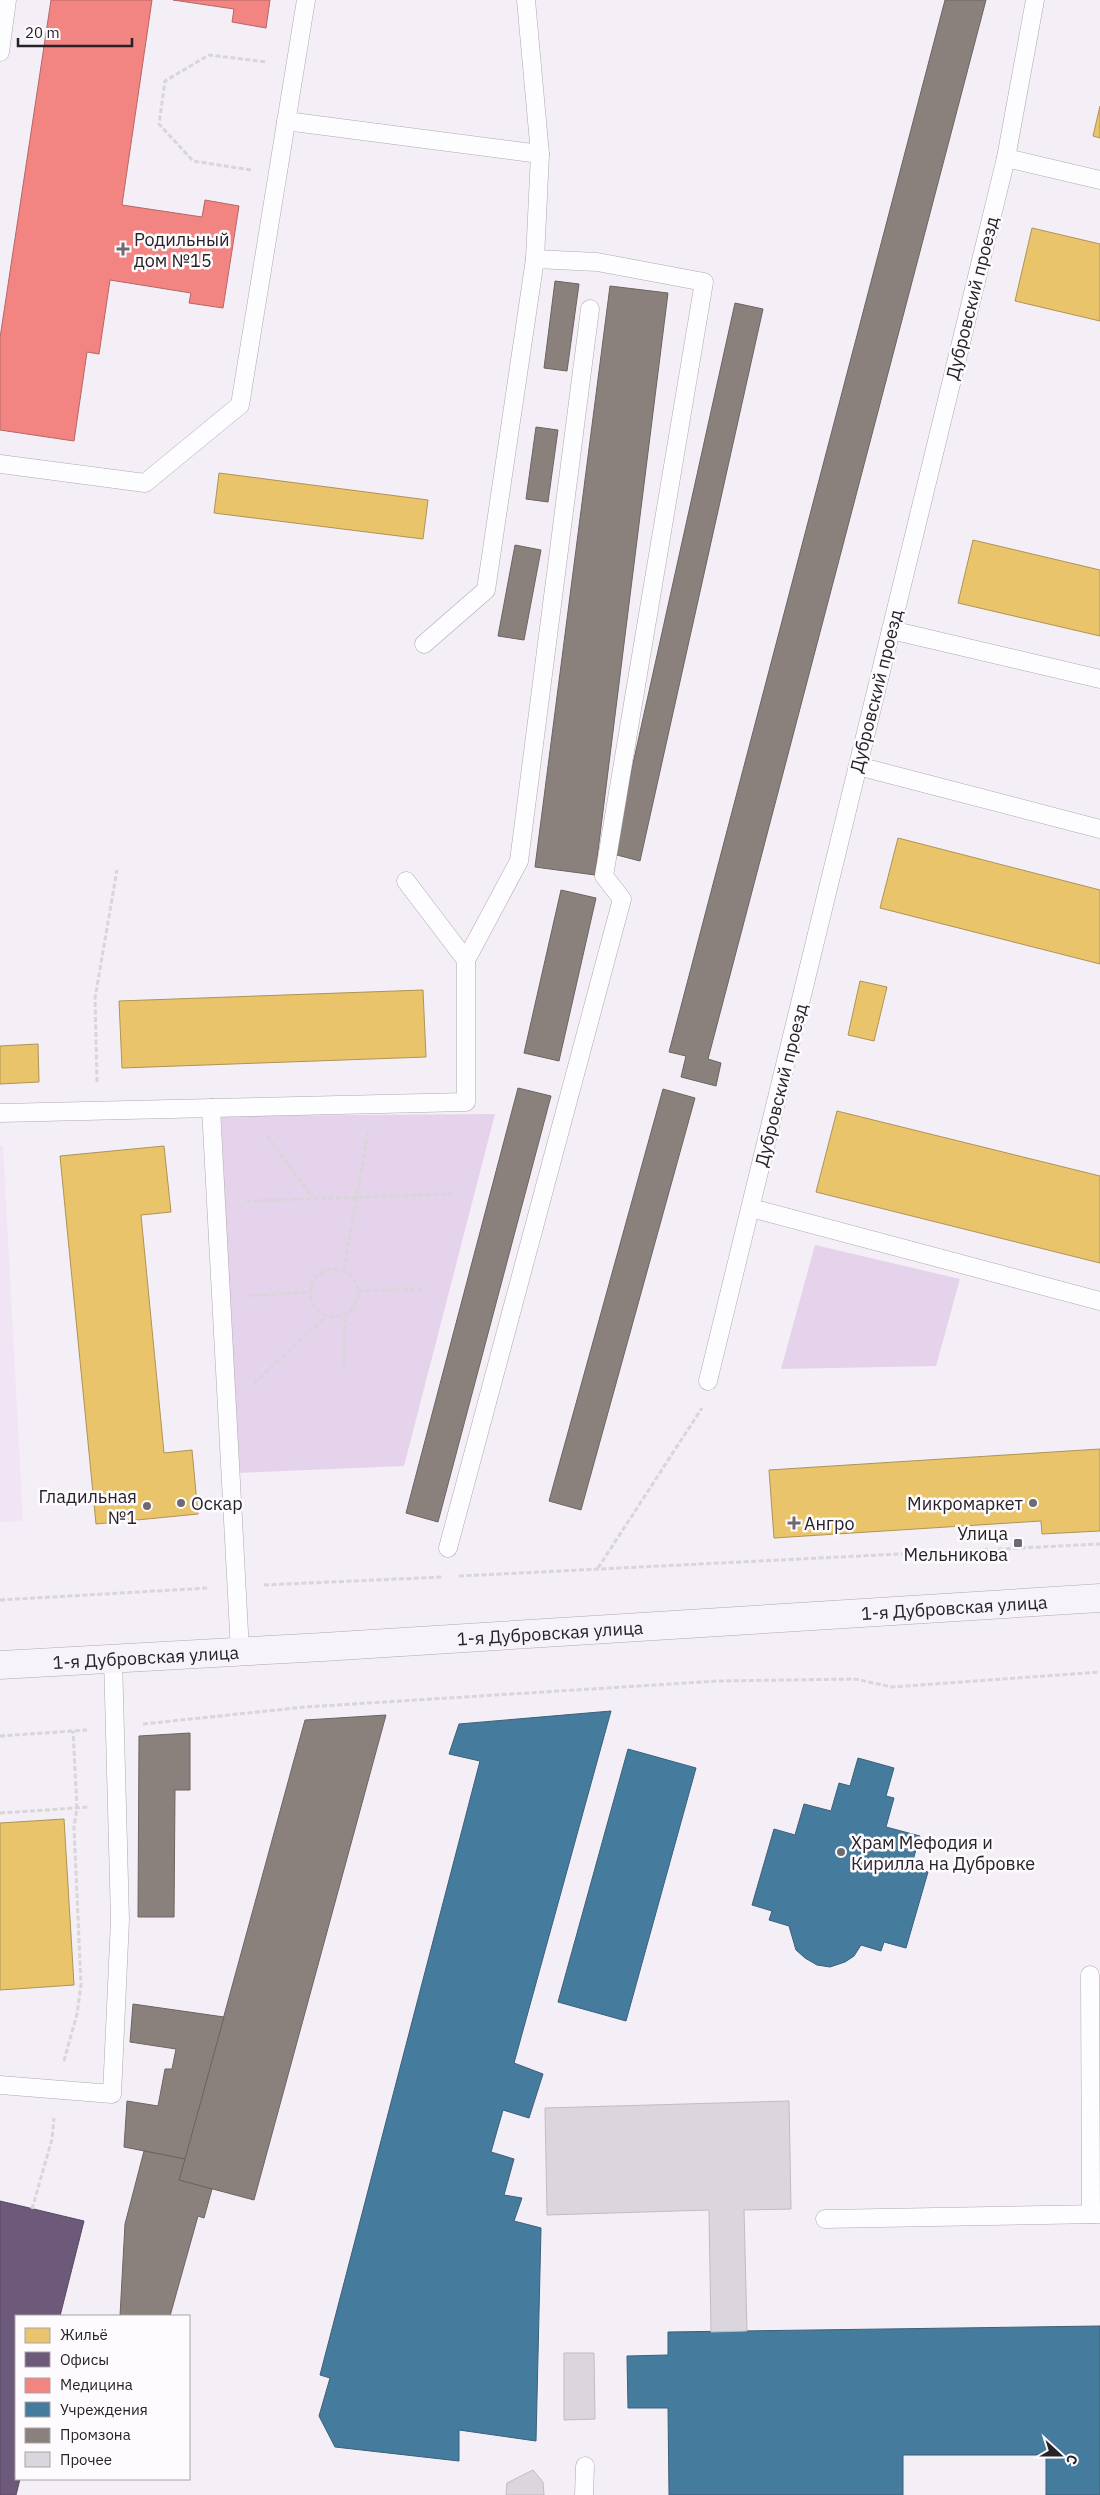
<svg xmlns="http://www.w3.org/2000/svg" width="1100" height="2495" viewBox="0 0 1100 2495" font-family="'IBM Plex Sans',sans-serif">
  <rect width="100%" height="100%" fill="#f4eef6"/>
  <polygon fill="#f1e5f5" points="0,1146 3,1146 23,1521 0,1522"/>
  <g fill="#e5d3eb">
    <polygon points="495,1114 404,1466 238,1473 221,1116"/>
    <polygon points="815,1245 960,1279 936,1366 781,1369"/>
  </g>
  <g fill="#e9c46a" stroke="#af9356">
    <polygon points="1100,106 1100,138 1093,136"/>
    <polygon points="1032,228 1100,244 1100,321 1015,301"/>
    <polygon points="219,473 428,500 423,539 214,513"/>
    <polygon points="973,540 1100,570 1100,636 958,603"/>
    <polygon points="898,838 1100,890 1100,964 880,908"/>
    <polygon points="860,981 887,987 874,1041 848,1035"/>
    <polygon points="423,990 426,1057 122,1068 119,1001"/>
    <polygon points="38,1044 39,1082 0,1084 0,1046"/>
    <polygon points="837,1111 1100,1176 1100,1263 816,1192"/>
    <polygon points="164,1146 171,1212 141,1215 164,1453 192,1450 198,1514 96,1524 60,1156"/>
    <polygon points="1100,1449 1100,1531 1042,1534 1041,1521 774,1538 769,1470"/>
    <polygon points="64,1819 74,1985 0,1990 0,1823"/>
  </g>
  <polygon fill="#6d597a" stroke="#584861" points="0,2201 84,2221 60,2316 16,2316 16,2479 20,2479 16,2495 0,2495"/>
  <g fill="#f28482" stroke="#b56767">
    <polygon points="51,0 152,0 122,205 202,217 205,200 239,206 223,308 189,303 191,293 110,280 99,354 87,352 74,441 0,430 0,338"/>
    <polygon points="173,0 270,0 266,28 232,22 234,9"/>
  </g>
  <g fill="#457b9d" stroke="#3c607a">
    <polygon points="611,1711 514,2063 543,2074 529,2118 503,2110 491,2152 514,2159 504,2195 522,2198 514,2221 541,2228 536,2441 459,2430 459,2461 335,2447 319,2416 330,2378 320,2375 480,1761 449,1754 459,1724"/>
    <polygon points="628,1749 696,1768 626,2021 558,2002"/>
    <polygon points="858,1758 894,1768 886,1796 894,1798 886,1827 920,1836 911,1867 928,1872 906,1948 884,1942 881,1951 861,1945 854,1956 845,1962 830,1967 817,1965 805,1958 796,1950 789,1926 769,1920 772,1911 752,1905 774,1829 795,1835 804,1804 831,1811 839,1783 850,1786"/>
    <polygon points="1100,2326 1100,2495 1046,2495 1046,2455 903,2455 903,2495 669,2495 668,2408 628,2408 627,2356 668,2355 668,2332"/>
  </g>
  <g fill="#8a817c" stroke="#6c6463">
    <polygon points="945,0 986,0 708,1059 721,1063 716,1086 681,1077 686,1056 669,1052"/>
    <polygon points="555,281 579,284 567,371 544,368"/>
    <polygon points="610,286 668,293 595,875 535,867"/>
    <polygon points="735,303 763,309 640,861 613,854"/>
    <polygon points="536,427 558,430 548,502 526,499"/>
    <polygon points="515,545 541,550 524,640 498,636"/>
    <polygon points="561,890 596,898 559,1061 524,1053"/>
    <polygon points="518,1088 551,1096 438,1522 406,1513"/>
    <polygon points="663,1089 695,1098 581,1510 549,1501"/>
    <polygon points="386,1715 254,2200 179,2180 305,1720"/>
    <polygon points="190,1733 190,1790 175,1790 174,1917 138,1917 139,1736"/>
    <polygon points="133,2004 224,2017 185,2159 124,2147 127,2101 158,2106 165,2069 172,2069 176,2049 130,2042"/>
    <polygon points="144,2151 185,2159 179,2180 212,2189 204,2218 198,2216 170,2316 120,2316 125,2224"/>
  </g>
  <g fill="#dbd6dd" stroke="#c1bcc2">
    <polygon points="789,2101 791,2209 744,2210 747,2331 711,2332 709,2210 547,2215 545,2108"/>
    <polygon points="564,2353 594,2353 595,2419 564,2420"/>
    <polygon points="533,2470 543,2482 544,2495 506,2495 507,2483"/>
  </g>
  <g fill="none" stroke-linecap="round" stroke-linejoin="round">
    <defs>
      <g id="service">
        <polyline points="0,52 7,0"/>
        <polyline points="286,121 540,154"/>
        <polyline points="1006,158 1100,180"/>
        <polyline points="0,464 145,483 240,405 306,0"/>
        <polyline points="891,630 1100,679"/>
        <polyline points="424,644 486,590 535,259 540,154 526,0"/>
        <polyline points="858,766 1100,829"/>
        <polyline points="466,960 519,861 590,309"/>
        <polyline points="211,1108 240,1651"/>
        <polyline points="0,1113 466,1102 466,960 406,881"/>
        <polyline points="751,1208 1100,1301"/>
        <polyline points="708,1381 1006,158 1035,0"/>
        <polyline points="448,1548 622,899 604,876 704,282 597,262 535,259"/>
        <polyline points="1090,1975 1091,2214"/>
        <polyline points="0,2085 112,2094 120,1920 113,1658"/>
        <polyline points="825,2219 1100,2214"/>
        <polyline points="584,2495 585,2466"/>
      </g>
      <g id="secondary">
        <path id="s1" d="M0 1665 323 1647 1100 1598"/>
      </g>
    </defs>
    <use href="#service" stroke="#aea9af" stroke-width="19"/>
    <use href="#secondary" stroke="#aea9af" stroke-width="29"/>
    <g stroke="#d8d6d9" stroke-width="3" stroke-dasharray="5 2.5" stroke-linecap="butt">
      <polyline points="251,170 193,161 159,124 165,81 209,55 267,62"/>
      <polyline points="97,1082 95,998 117,870"/>
      <polyline points="267,1136 313,1198"/>
      <polyline points="246,1201 452,1194"/>
      <circle cx="334" cy="1293" r="24"/>
      <polyline points="344,1269 368,1132"/>
      <polyline points="358,1291 423,1289"/>
      <polyline points="249,1296 310,1292"/>
      <polyline points="344,1368 345,1316"/>
      <polyline points="254,1383 325,1317"/>
      <polyline points="598,1568 702,1408"/>
      <polyline points="459,1576 1100,1544"/>
      <polyline points="264,1585 443,1577"/>
      <polyline points="0,1600 208,1588"/>
      <polyline points="143,1724 305,1707 718,1681 855,1679 892,1687 1100,1672"/>
      <polyline points="0,1736 87,1730"/>
      <polyline points="0,1813 89,1807"/>
      <polyline points="64,2061 77,2014 81,1985 74,1827 77,1808 73,1731"/>
      <polyline points="32,2209 52,2139 54,2118"/>
    </g>
    <use href="#service" stroke="#fdfcfe" stroke-width="18"/>
    <use href="#secondary" stroke="#f7f4f9" stroke-width="28"/>
  </g>
  <g fill="#6f6970" stroke="#fefbfe" stroke-width="2">
    <path d="M120.5 241.5h5v5h5v5h-5v5h-5v-5h-5v-5h5z"/>
    <circle cx="181" cy="1503" r="5"/>
    <circle cx="1033" cy="1503" r="5"/>
    <circle cx="147" cy="1506" r="5"/>
    <path d="M791.5 1515.5h5v5h5v5h-5v5h-5v-5h-5v-5h5z"/>
    <rect x="1013" y="1538" width="10" height="10" rx="2.5"/>
    <circle cx="841" cy="1852" r="5"/>
  </g>
  <g text-anchor="middle" dominant-baseline="central" stroke-width="5" stroke-linejoin="round" paint-order="stroke">
    <g font-size="18" fill="#272228" stroke="#fefbfe" text-anchor="start">
      <text x="134" y="239">Родильный<tspan x="134" dy="21">дом №15</tspan></text>
      <text x="137" y="1496" text-anchor="end">Гладильная<tspan x="137" dy="21">№1</tspan></text>
      <text x="191" y="1503">Оскар</text>
      <text x="1023" y="1503" text-anchor="end">Микромаркет</text>
      <text x="804" y="1523">Ангро</text>
      <text x="1008" y="1533" text-anchor="end">Улица<tspan x="1008" dy="21">Мельникова</tspan></text>
      <text x="851" y="1842">Храм Мефодия и<tspan x="851" dy="21">Кирилла на Дубровке</tspan></text>
    </g>
    <g font-size="18" fill="#272228" stroke="#fefbfe">
      <text transform="translate(972 298) rotate(-76)">Дубровский проезд</text>
      <text transform="translate(876 691) rotate(-76)">Дубровский проезд</text>
      <text transform="translate(781 1085) rotate(-76)">Дубровский проезд</text>
      <text stroke="none"><textPath href="#s1" startOffset="956">1-я Дубровская улица</textPath></text>
      <text stroke="none"><textPath href="#s1" startOffset="551">1-я Дубровская улица</textPath></text>
      <text stroke="none"><textPath href="#s1" startOffset="146">1-я Дубровская улица</textPath></text>
    </g>
  </g>
  <rect x="15" y="2315" width="175" height="165" fill="#fefbfe" stroke="#a8a4a8"/>
  <rect x="25" y="2328" width="25" height="15" fill="#e9c46a" stroke="#a8a4a8"/>
  <text x="60" y="2340" font-size="15" fill="#272228">Жильё</text>
  <rect x="25" y="2352" width="25" height="15" fill="#6d597a" stroke="#a8a4a8"/>
  <text x="60" y="2365" font-size="15" fill="#272228">Офисы</text>
  <rect x="25" y="2378" width="25" height="15" fill="#f28482" stroke="#a8a4a8"/>
  <text x="60" y="2390" font-size="15" fill="#272228">Медицина</text>
  <rect x="25" y="2402" width="25" height="15" fill="#457b9d" stroke="#a8a4a8"/>
  <text x="60" y="2415" font-size="15" fill="#272228">Учреждения</text>
  <rect x="25" y="2428" width="25" height="15" fill="#8a817c" stroke="#a8a4a8"/>
  <text x="60" y="2440" font-size="15" fill="#272228">Промзона</text>
  <rect x="25" y="2452" width="25" height="15" fill="#dbd6dd" stroke="#a8a4a8"/>
  <text x="60" y="2465" font-size="15" fill="#272228">Прочее</text>
  <g transform="translate(1060 2455) rotate(111)" stroke="#fefbfe" stroke-width="4" paint-order="stroke">
  <path d="M0-4L9 19L0 12L-9 19Z" fill="#272228"/>
  <text y="-8" font-size="14" font-weight="bold" text-anchor="middle" fill="#272228">С</text>
  </g>
  <path d="M18 38v8h114v-8" fill="none" stroke="#272228" stroke-width="2.5"/>
  <text x="25" y="38" font-size="15" fill="#272228" stroke="#fefbfe" stroke-width="4" paint-order="stroke">20 m</text>
</svg>
